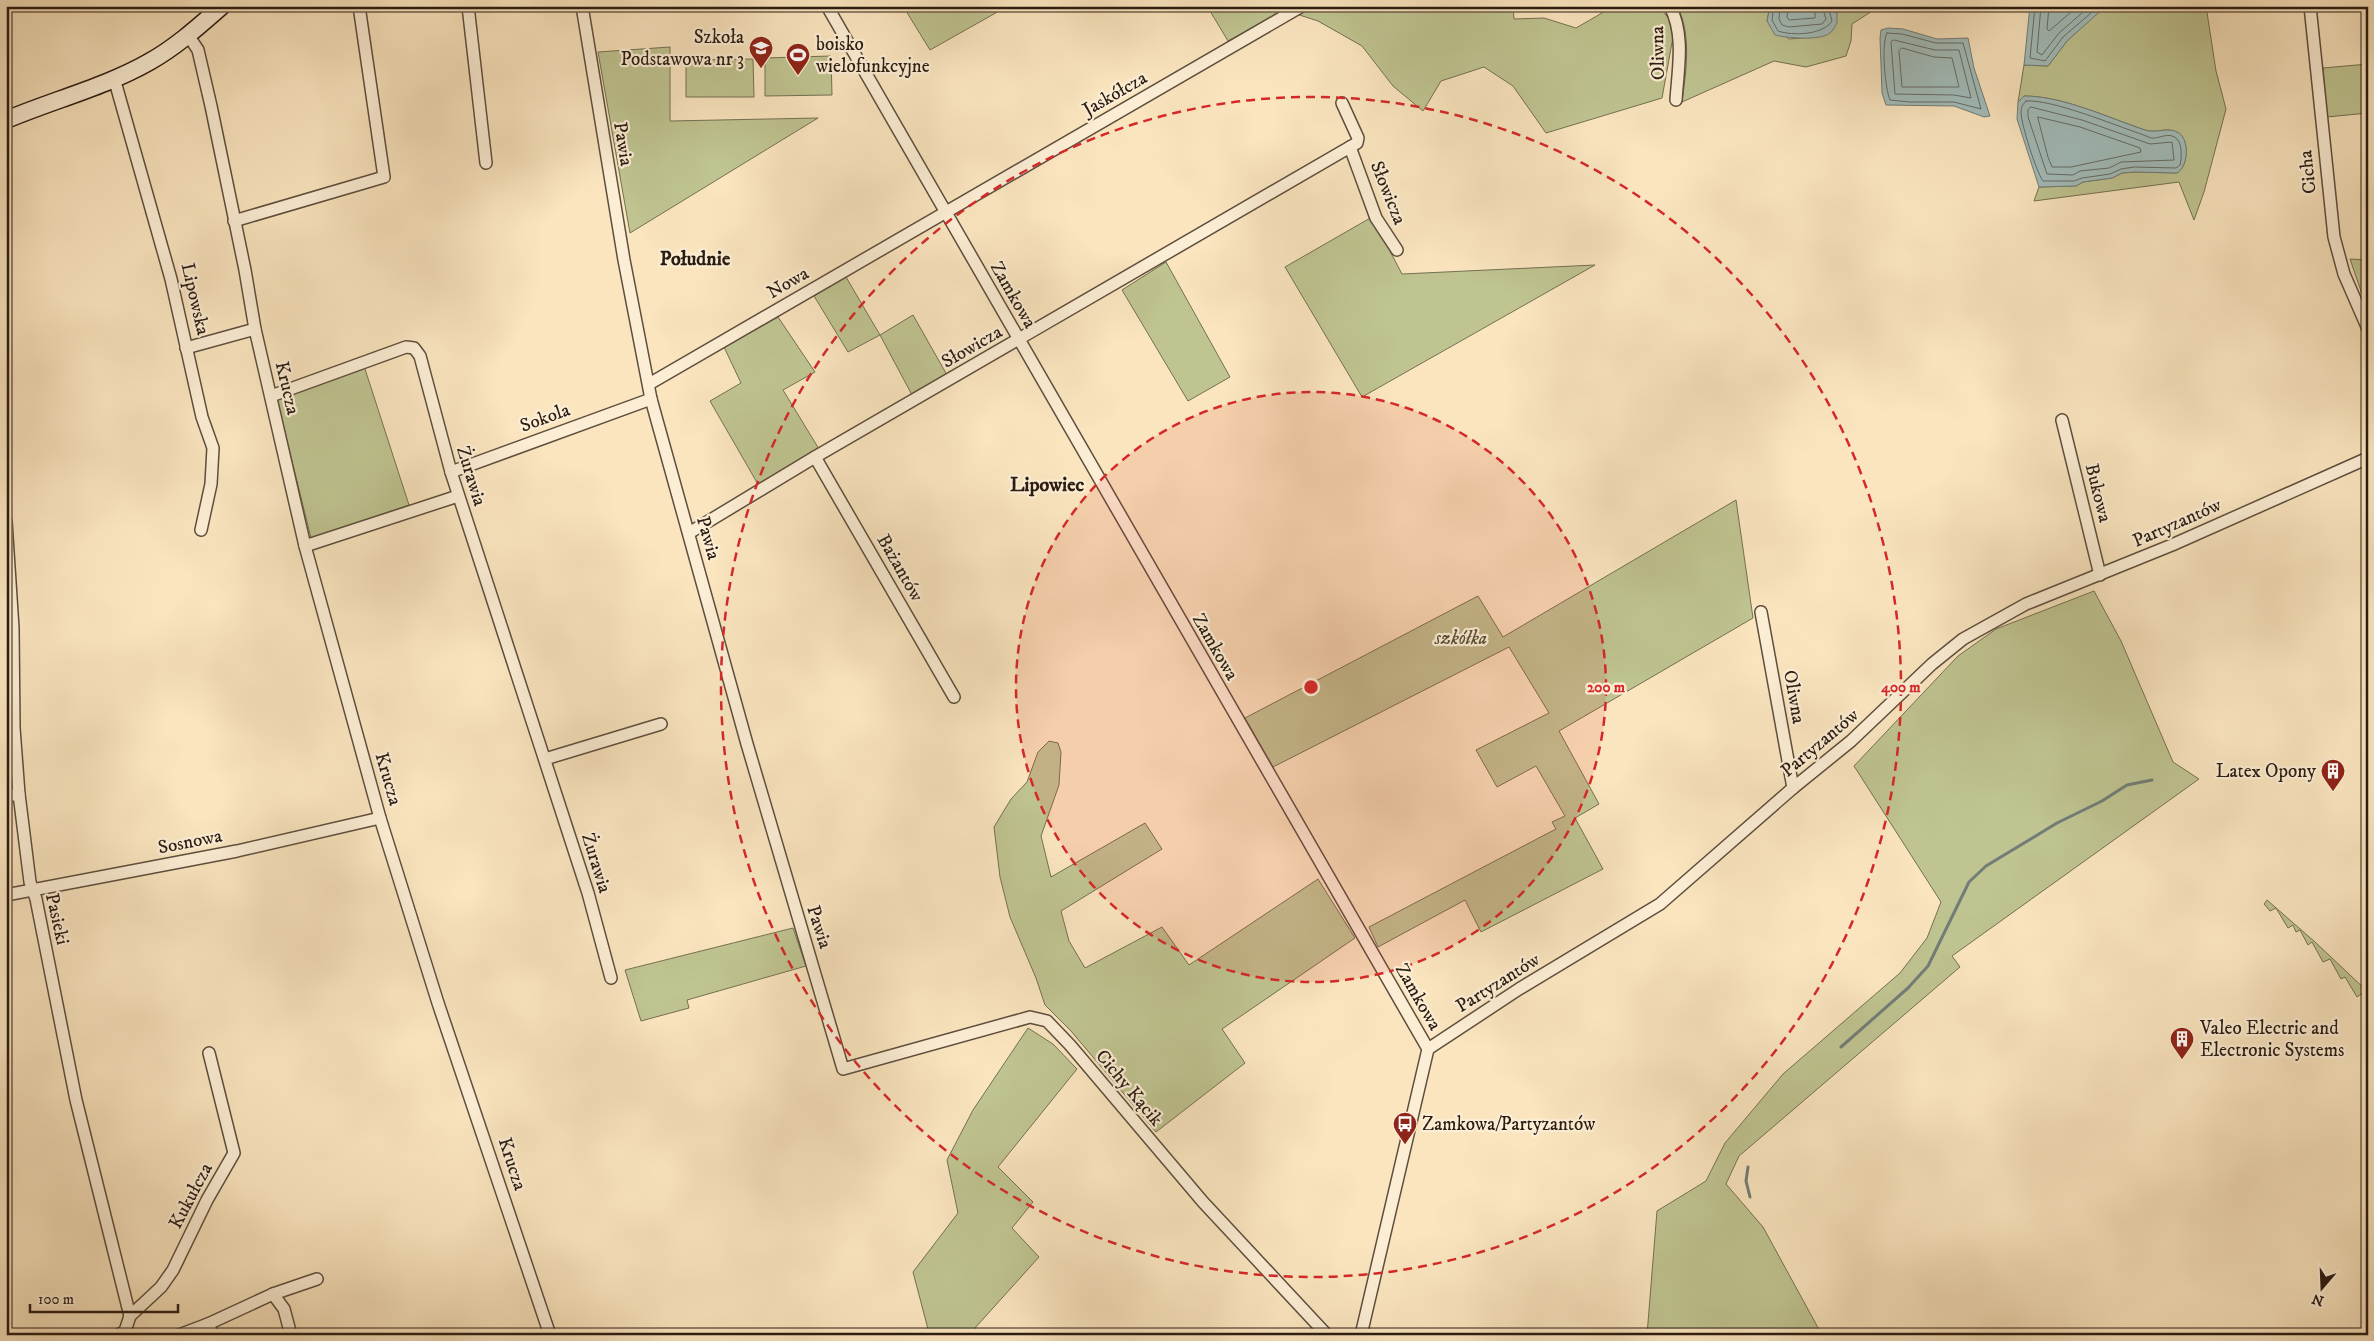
<svg xmlns="http://www.w3.org/2000/svg" width="2374" height="1341" viewBox="0 0 2374 1341" font-family="'IM FELL DW Pica',serif">
  <rect width="100%" height="100%" fill="#fae5bf"/>
  <filter id="stains"><feTurbulence type="fractalNoise" baseFrequency=".004" numOctaves="4"/><feColorMatrix values="0 0 0 0 .2 0 0 0 0 .09 0 0 0 0 .02 0 0 0 .5 -.17"/></filter>
  <radialGradient id="worn" r=".72"><stop offset=".6" stop-color="#630" stop-opacity="0"/><stop offset="1" stop-color="#630" stop-opacity=".3"/></radialGradient>
  <g fill="#bfc491" stroke="#747052">
    <polygon points="903,6 1008,6 930,50"/>
    <polygon points="1207,6 1513,6 1514,19 1544,18 1576,28 1602,13 1607,6 1659,6 1669,19 1673,37 1662,98 1546,133 1513,86 1484,67 1441,81 1423,111 1393,86 1362,46 1318,21 1284,10 1228,41"/>
    <path d="M1677 6H1770L1767 21 1789 39 1816 37 1837 14 1832 6H1880L1852 24 1851 41 1846 56 1806 67 1774 61 1682 102C1686 72 1692 34 1677 6Z"/>
    <path d="M2104 6H2206L2216 71 2226 109 2204 192 2194 220 2179 182 2034 201 2039 187 2076 186 2083 182 2112 178 2122 173 2135 172 2177 173C2188 166 2190 140 2178 133 2168 126 2156 134 2145 130 2109 118 2063 96 2024 96L2018 102 2024 65 2048 66 2067 41Z"/>
    <polygon points="670,47 670,121 818,118 630,233 598,52"/>
    <polygon points="831,56 832,95 765,96 765,58"/>
    <polygon points="753,59 754,97 686,97 686,60"/>
    <polygon points="2368,64 2368,113 2327,117 2323,68"/>
    <polygon points="1372,217 1402,274 1595,265 1362,397 1285,267"/>
    <polygon points="2350,259 2368,260 2368,295 2362,294"/>
    <polygon points="1166,262 1230,377 1188,401 1122,290"/>
    <polygon points="846,277 880,335 913,315 947,375 912,395 880,335 848,352 814,296"/>
    <polygon points="778,317 815,372 783,390 819,449 759,486 710,401 741,383 724,347"/>
    <polygon points="364,366 409,505 311,538 277,400"/>
    <polygon points="1736,500 1753,618 1559,731 1599,804 1575,818 1603,869 1481,932 1465,900 1378,947 1369,927 1556,829 1552,822 1565,816 1536,766 1497,787 1476,750 1549,713 1509,647 1273,767 1245,718 1478,596 1503,637"/>
    <polygon points="2094,591 2121,641 2173,762 2199,779 1952,956 1960,967 1739,1156 1726,1184 1763,1227 1822,1335 1647,1335 1657,1211 1706,1181 1725,1143 1783,1074 1900,973 1927,938 1941,902 1854,766 1958,656 1996,629"/>
    <polygon points="1049,741 1058,743 1061,752 1059,785 1041,836 1051,877 1145,823 1162,849 1061,911 1069,941 1085,968 1162,927 1189,965 1318,879 1355,938 1222,1029 1245,1063 1156,1132 1071,1031 1045,1005 1036,978 1010,917 1000,877 994,827 1011,799 1027,782 1038,752"/>
    <polygon points="2267,900 2315,942 2368,992 2368,999 2365,1001 2361,994 2357,997 2345,977 2341,979 2330,959 2323,962 2312,942 2308,945 2300,930 2296,932 2293,925 2288,928 2276,908 2270,911 2264,904"/>
    <polygon points="793,928 806,966 687,1000 689,1008 641,1021 625,970"/>
    <polygon points="1028,1028 1053,1044 1077,1069 998,1167 1033,1202 1012,1228 1039,1257 975,1328 982,1335 925,1335 928,1329 913,1272 958,1213 947,1160 973,1110"/>
  </g>
  <g fill="#a2bdbb" stroke="#727d77">
    <path d="M1770 6H1832L1837 14V23C1835 26 1833 31 1830 33 1820 41 1787 38 1775 35L1767 21Z"/>
    <polygon points="2030,6 2104,6 2105,7 2067,41 2048,66 2024,65"/>
    <polygon points="1888,28 1903,29 1937,39 1968,38 1974,68 1990,116 1984,117 1954,106 1886,105 1882,93 1880,38 1881,30"/>
    <path d="M2024 96C2063 96 2109 118 2145 130 2156 134 2168 126 2179 133 2189 139 2189 166 2177 173L2135 172 2122 173 2112 178 2083 182 2076 186 2039 187 2017 119 2018 102Z"/>
  </g>
  <g fill="none" stroke-linecap="round" stroke-linejoin="round">
    <g stroke="#666c66" stroke-width="1">
      <path d="M1774 6 1772 20 1778 31C1793 36 1823 35 1832 21L1828 6"/>
      <polyline points="1780,6 1779,19 1782,25 1789,27 1822,24 1826,19 1822,6"/>
      <polyline points="1788,6 1787,17 1789,20 1815,18 1815,6"/>
      <polyline points="2035,6 2030,58 2045,61 2063,37 2099,6"/>
      <polyline points="2041,6 2037,52 2042,55 2059,33 2090,6"/>
      <polyline points="2049,6 2047,29 2049,31 2078,6"/>
      <path d="M1887 33 1902 34 1936 43H1963L1981 109 1954 102H1910L1890 100C1885 88 1881 44 1887 33Z"/>
      <polygon points="1894,40 1935,50 1959,50 1971,98 1954,95 1895,94 1891,42"/>
      <polygon points="1902,48 1934,57 1952,58 1959,87 1902,87 1899,51"/>
      <path d="M2026 101C2052 99 2114 125 2141 134 2144 135 2148 137 2151 138 2160 139 2169 131 2177 139 2182 144 2182 158 2180 165L2176 168 2134 167 2121 169 2110 174 2082 178 2074 181H2043C2036 171 2021 124 2021 112 2021 107 2023 104 2026 101Z"/>
      <polygon points="2031,107 2082,120 2150,144 2172,142 2174,160 2121,162 2109,168 2080,171 2073,175 2047,174 2028,117 2028,110"/>
      <polygon points="2038,117 2080,127 2140,148 2141,152 2071,167 2052,167 2048,157"/>
    </g>
    <g stroke="#727d77" stroke-width="3">
      <polyline points="1841,1047 1908,988 1928,966 1969,882 1986,866 2057,823 2102,801 2127,785 2152,780"/>
      <polyline points="1748,1167 1746,1181 1750,1197"/>
    </g>
    <defs>
      <g id="street">
        <polyline points="468,6 486,163"/>
        <polyline points="582,6 624,260 651,399 747,744 843,1069 1030,1017 1047,1021 1070,1045 1203,1202 1327,1335"/>
        <polyline points="827,6 1428,1049 1361,1335"/>
        <path d="M1670 6C1685 35 1678 69 1676 100"/>
        <polyline points="2310,6 2334,237 2344,274 2368,329"/>
        <polyline points="188,35 198,50 211,106 245,270 255,329 305,546 380,818 438,1003 550,1335"/>
        <polyline points="114,78 171,279 202,417 213,448 211,484 201,530"/>
        <polyline points="1342,103 1358,138 1357,143 1350,147"/>
        <polyline points="234,221 384,177 359,6"/>
        <polyline points="186,348 255,329"/>
        <polyline points="649,384 1302,6"/>
        <polyline points="271,396 406,347 414,348 420,356 451,472 588,893 611,978"/>
        <polyline points="2062,420 2100,575"/>
        <polyline points="815,457 954,697"/>
        <polyline points="451,472 651,399"/>
        <polyline points="6,521 13,628 14,728 19,794 30,882 36,899 76,1100 130,1316"/>
        <polyline points="689,533 815,457 1350,147 1376,218 1397,250"/>
        <polyline points="305,546 458,496"/>
        <polyline points="1761,612 1793,788"/>
        <polyline points="545,759 661,724"/>
        <polyline points="6,796 19,794"/>
        <polyline points="6,895 237,851 380,818"/>
        <polyline points="1428,1049 1519,989 1660,904 1793,788 1851,741 1932,664 1963,639 2026,604 2172,545 2368,458"/>
        <polyline points="273,1294 284,1309 291,1335"/>
        <polyline points="208,1324 273,1294 317,1279"/>
        <polyline points="118,1335 125,1331 130,1316 161,1287 173,1270 207,1200 234,1153 209,1053"/>
        <polyline points="179,1335 208,1324 213,1335"/>
      </g>
      <path id="secondary" d="M6 120C53 100 105 87 149 62 176 47 199 26 222 6"/>
    </defs>
    <use href="#street" stroke="#5e4e3d" stroke-width="14"/>
    <use href="#secondary" stroke="#2a1c12" stroke-width="19"/>
    <use href="#street" stroke="#fceed5" stroke-width="11"/>
    <use href="#secondary" stroke="#fceed5" stroke-width="16"/>
  </g>
  <circle cx="1311" cy="687" r="295" fill="#d62828" fill-opacity=".12"/>
  <g fill="none" stroke="#d62828" stroke-width="2.5" stroke-dasharray="9 6">
    <circle cx="1311" cy="687" r="295"/>
    <circle cx="1311" cy="687" r="590"/>
  </g>
  <defs>
    <symbol id="school-pin" viewBox="-11 -11 22 30"><path d="M0 17L-7.5 6A9.5 9.5 0 1 1 7.5 6Z" fill="#8f2418" stroke="#fceed5"/><path d="M0-5L7-2L0 1L-7-2ZM-4 1L0 2.5L4 1V4Q0 6-4 4Z" fill="#fff"/></symbol>
    <symbol id="stadium-pin" viewBox="-11 -11 22 30"><path d="M0 17L-7.5 6A9.5 9.5 0 1 1 7.5 6Z" fill="#8f2418" stroke="#fceed5"/><path d="M0-5a6.5 5 0 1 0 0 10a6.5 5 0 1 0 0-10ZM-3.5-1.8h7v3.6h-7Z" fill="#fff"/></symbol>
    <symbol id="building-pin" viewBox="-11 -11 22 30"><path d="M0 17L-7.5 6A9.5 9.5 0 1 1 7.5 6Z" fill="#8f2418" stroke="#fceed5"/><path d="M-4-6H4V6H1V3H-1V6H-4ZM-2.5-4.3h1.7v1.8h-1.7ZM.8-4.3h1.7v1.8H.8ZM-2.5-1h1.7V.8h-1.7ZM.8-1h1.7V.8H.8Z" fill="#fff"/></symbol>
    <symbol id="bus-pin" viewBox="-11 -11 22 30"><path d="M0 17L-7.5 6A9.5 9.5 0 1 1 7.5 6Z" fill="#8f2418" stroke="#fceed5"/><path d="M-5-6H5V4H4V6H2V4H-2V6H-4V4H-5ZM-3.5-4V0h7V-4ZM-3.5 1.2v1.5H-2V1.2ZM2 1.2v1.5H3.5V1.2Z" fill="#fff"/></symbol>
  </defs>
  <g fill-rule="evenodd">
    <use href="#school-pin" x="747" y="34" width="28" height="38"/>
    <use href="#stadium-pin" x="784" y="41" width="28" height="38"/>
    <use href="#building-pin" x="2319" y="757" width="28" height="38"/>
    <use href="#building-pin" x="2168" y="1025" width="28" height="38"/>
    <use href="#bus-pin" x="1391" y="1110" width="28" height="38"/>
  </g>
  <g text-anchor="middle" dominant-baseline="central" stroke-width="4.5" stroke-linejoin="round" paint-order="stroke">
    <g font-size="19" fill="#2a1c12" stroke="#fceed5" text-anchor="start">
      <text x="744" y="37" text-anchor="end">Szkoła<tspan x="744" dy="22">Podstawowa nr 3</tspan></text>
      <text x="816" y="44">boisko<tspan x="816" dy="22">wielofunkcyjne</tspan></text>
      <text x="2316" y="771" text-anchor="end">Latex Opony</text>
      <text x="2200" y="1028">Valeo Electric and<tspan x="2200" dy="22">Electronic Systems</tspan></text>
      <text x="1422" y="1124">Zamkowa/Partyzantów</text>
    </g>
    <g font-size="19" fill="#2a1c12" stroke="#fceed5">
      <text transform="translate(1658 53) rotate(-91)">Oliwna</text>
      <text transform="translate(1115 94) rotate(-30)">Jaskółcza</text>
      <text transform="translate(623 144) rotate(81)">Pawia</text>
      <text transform="translate(2308 172) rotate(-96)">Cicha</text>
      <text transform="translate(1388 193) rotate(68)">Słowicza</text>
      <text transform="translate(788 283) rotate(-30)">Nowa</text>
      <text transform="translate(1013 295) rotate(60)">Zamkowa</text>
      <text transform="translate(195 299) rotate(77)">Lipowska</text>
      <text transform="translate(972 347) rotate(-30)">Słowicza</text>
      <text transform="translate(287 388) rotate(77)">Krucza</text>
      <text transform="translate(545 418) rotate(-20)">Sokola</text>
      <text transform="translate(471 476) rotate(73)">Żurawia</text>
      <text transform="translate(2098 493) rotate(76)">Bukowa</text>
      <text transform="translate(2177 523) rotate(-24)">Partyzantów</text>
      <text transform="translate(708 538) rotate(74)">Pawia</text>
      <text transform="translate(900 568) rotate(60)">Bażantów</text>
      <text transform="translate(1215 647) rotate(60)">Zamkowa</text>
      <text transform="translate(1794 697) rotate(80)">Oliwna</text>
      <text transform="translate(1820 743) rotate(-40)">Partyzantów</text>
      <text transform="translate(388 779) rotate(74)">Krucza</text>
      <text transform="translate(190 842) rotate(-11)">Sosnowa</text>
      <text transform="translate(596 863) rotate(73)">Żurawia</text>
      <text transform="translate(57 919) rotate(77)">Pasieki</text>
      <text transform="translate(819 927) rotate(72)">Pawia</text>
      <text transform="translate(1498 983) rotate(-32)">Partyzantów</text>
      <text transform="translate(1418 997) rotate(60)">Zamkowa</text>
      <text transform="translate(1129 1088) rotate(50)">Cichy Kącik</text>
      <text transform="translate(512 1164) rotate(72)">Krucza</text>
      <text transform="translate(191 1196) rotate(-62)">Kukułcza</text>
    </g>
    <g font-size="19" font-style="italic" fill="#574e38" stroke="#fceed5">
      <text x="1461" y="638">szkółka</text>
    </g>
    <g font-size="20" font-weight="bold" fill="#2a1c12" stroke="#fceed5">
      <text x="695" y="259">Południe</text>
      <text x="1047" y="485">Lipowiec</text>
    </g>
  </g>
  <circle cx="1311" cy="687" r="8" fill="#d62828" stroke="#fceed5" stroke-width="2.5"/>
  <g font-size="15" text-anchor="middle" font-weight="bold" fill="#d62828" stroke="#fceed5" stroke-width="4.5" stroke-linejoin="round" paint-order="stroke">
    <text x="1606" y="692">200 m</text>
    <text x="1901" y="692">400 m</text>
  </g>
  <rect width="2374" height="1341" fill="none" stroke="#fae5bf" stroke-width="25"/>
  <rect x="8" y="8" width="2359" height="1326" fill="none" stroke="#2a1c12" stroke-width="2.5"/>
  <rect x="12" y="12" width="2349" height="1316" fill="none" stroke="#2a1c12"/>
  <g transform="translate(2322 1288) rotate(199)" stroke="#fceed5" stroke-width="4" paint-order="stroke">
  <path d="M0-4L9 19L0 12L-9 19Z" fill="#2a1c12"/>
  <text y="-8" font-size="14" font-weight="bold" text-anchor="middle" fill="#2a1c12">N</text>
  </g>
  <path d="M30 1304v8h148v-8" fill="none" stroke="#2a1c12" stroke-width="2.5"/>
  <text x="38" y="1304" font-size="15" fill="#2a1c12" stroke="#fceed5" stroke-width="4" paint-order="stroke">100 m</text>
  <rect width="100%" height="100%" filter="url(#stains)"/>
  <rect width="100%" height="100%" fill="url(#worn)"/>
</svg>
